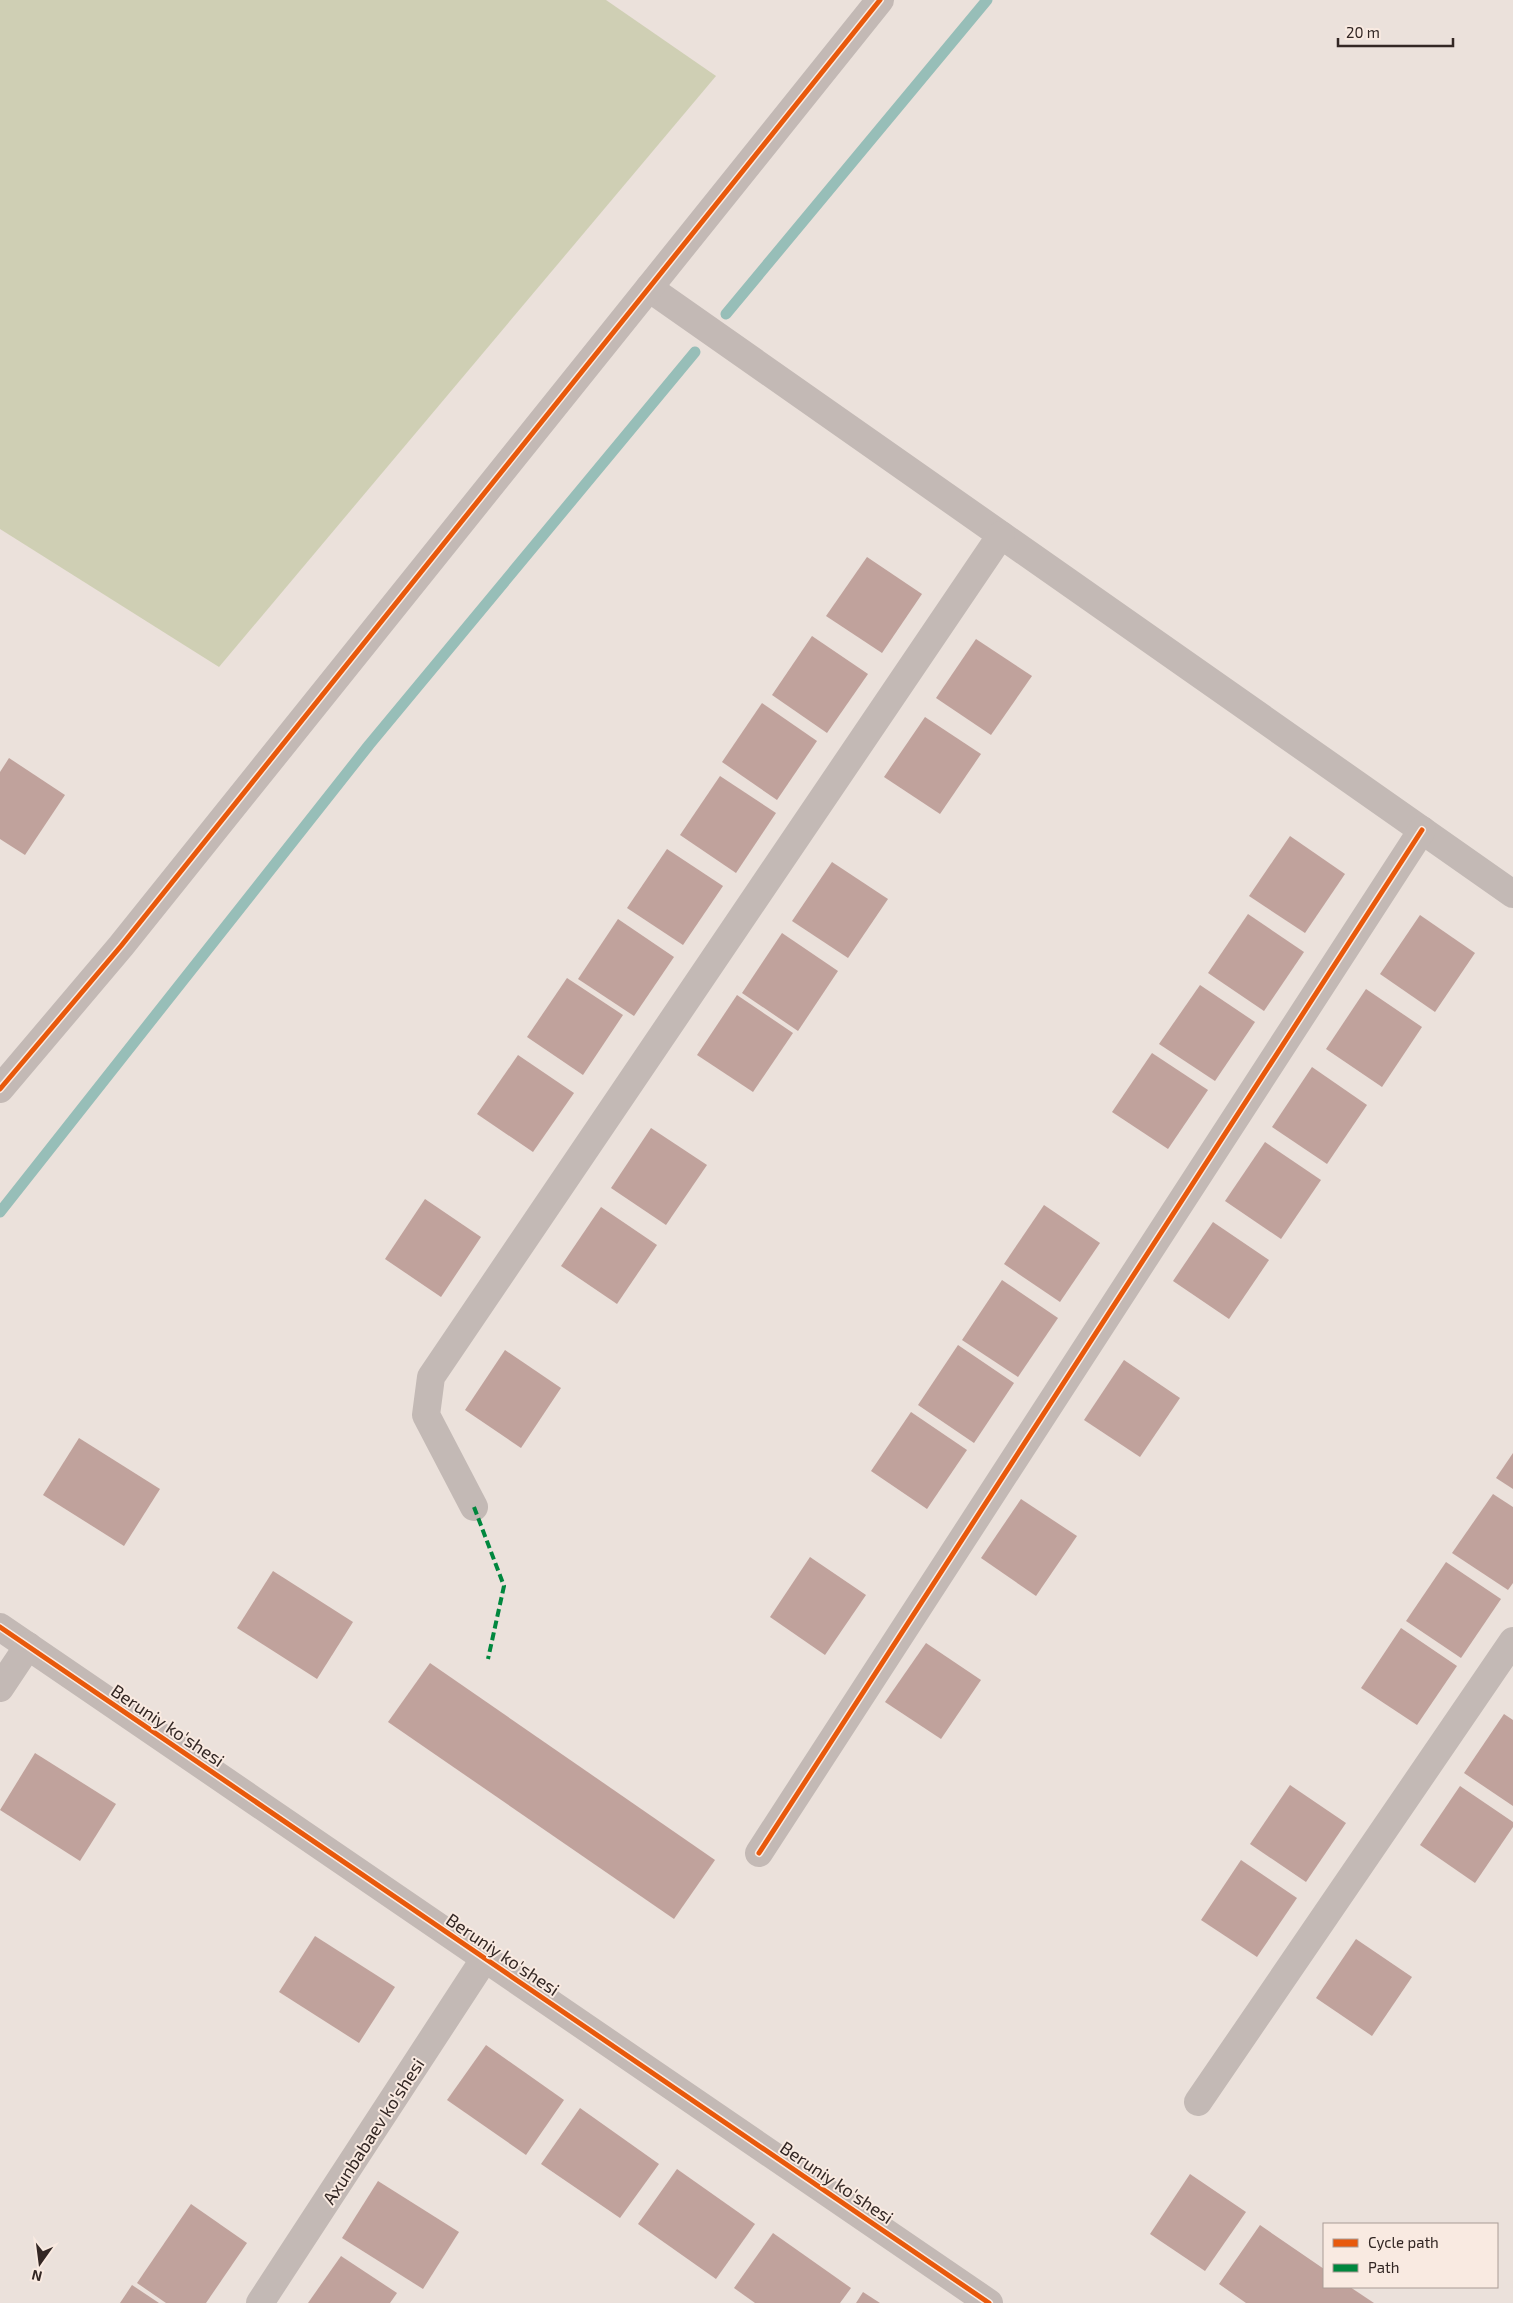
<svg xmlns="http://www.w3.org/2000/svg" width="1513" height="2303" viewBox="0 0 1513 2303" font-family="'Exo 2',sans-serif">
  <rect width="100%" height="100%" fill="#ebe1db"/>
  <polygon fill="#cfcfb4" points="0,0 606,0 716,76 219,667 0,529"/>
  <g fill="none" stroke-linecap="round" stroke-linejoin="round">
    <g stroke="#97beb8" stroke-width="11">
      <polyline points="726,314 987,0"/>
      <polyline points="0,1212 369,745 695,352"/>
    </g>
  </g>
  <g fill="#c0a29c">
    <polygon points="867,557 922,594 882,653 826,616"/>
    <polygon points="812,636 868,674 827,733 772,695"/>
    <polygon points="976,639 1032,676 991,735 936,698"/>
    <polygon points="762,703 817,741 777,800 722,762"/>
    <polygon points="925,717 981,754 940,814 884,777"/>
    <polygon points="9,758 65,795 25,855 0,839 0,772"/>
    <polygon points="720,776 776,813 736,873 680,835"/>
    <polygon points="1290,836 1345,874 1305,933 1249,896"/>
    <polygon points="667,849 723,886 683,945 627,908"/>
    <polygon points="832,862 888,899 848,958 792,921"/>
    <polygon points="1248,914 1304,952 1264,1011 1208,973"/>
    <polygon points="1420,915 1475,953 1435,1012 1380,974"/>
    <polygon points="618,919 674,957 634,1016 578,979"/>
    <polygon points="782,933 838,971 798,1031 742,993"/>
    <polygon points="567,978 623,1015 583,1075 527,1037"/>
    <polygon points="1200,985 1255,1022 1215,1081 1159,1044"/>
    <polygon points="1366,989 1422,1027 1382,1087 1326,1049"/>
    <polygon points="737,995 793,1033 753,1092 697,1055"/>
    <polygon points="1152,1053 1208,1090 1168,1149 1112,1112"/>
    <polygon points="518,1055 574,1093 533,1152 477,1114"/>
    <polygon points="1312,1067 1367,1105 1327,1164 1272,1127"/>
    <polygon points="651,1128 707,1165 666,1225 611,1188"/>
    <polygon points="1265,1142 1321,1180 1281,1239 1225,1201"/>
    <polygon points="425,1199 481,1237 441,1297 385,1259"/>
    <polygon points="1044,1205 1100,1243 1060,1302 1004,1264"/>
    <polygon points="601,1207 657,1245 617,1304 561,1266"/>
    <polygon points="1213,1222 1269,1260 1229,1319 1173,1281"/>
    <polygon points="1002,1280 1058,1318 1018,1377 962,1340"/>
    <polygon points="958,1345 1014,1383 974,1443 918,1405"/>
    <polygon points="505,1350 561,1388 521,1448 465,1410"/>
    <polygon points="1124,1360 1180,1398 1140,1457 1084,1420"/>
    <polygon points="911,1412 967,1450 927,1509 871,1471"/>
    <polygon points="79,1438 160,1489 124,1546 43,1495"/>
    <polygon points="1513,1453 1513,1489 1496,1478"/>
    <polygon points="1493,1494 1513,1507 1513,1583 1508,1590 1452,1553"/>
    <polygon points="1021,1499 1077,1536 1036,1596 981,1558"/>
    <polygon points="810,1557 866,1595 825,1655 770,1617"/>
    <polygon points="1446,1562 1501,1599 1461,1658 1406,1621"/>
    <polygon points="273,1571 353,1622 317,1679 237,1628"/>
    <polygon points="1401,1628 1457,1666 1417,1725 1361,1688"/>
    <polygon points="926,1643 981,1680 941,1739 885,1702"/>
    <polygon points="430,1663 715,1860 674,1919 388,1722"/>
    <polygon points="1504,1714 1513,1720 1513,1806 1464,1773"/>
    <polygon points="35,1753 116,1804 80,1861 0,1810"/>
    <polygon points="1290,1785 1346,1823 1306,1882 1250,1844"/>
    <polygon points="1460,1786 1513,1822 1513,1827 1475,1883 1420,1845"/>
    <polygon points="1241,1860 1297,1898 1257,1957 1201,1920"/>
    <polygon points="315,1936 395,1987 359,2043 279,1992"/>
    <polygon points="1356,1939 1412,1977 1372,2036 1316,1998"/>
    <polygon points="486,2045 564,2100 526,2155 447,2100"/>
    <polygon points="580,2108 659,2164 620,2218 541,2164"/>
    <polygon points="677,2169 755,2224 716,2279 638,2224"/>
    <polygon points="1190,2174 1246,2212 1205,2271 1150,2234"/>
    <polygon points="378,2181 459,2232 423,2289 342,2238"/>
    <polygon points="191,2204 247,2243 206,2303 166,2303 137,2283"/>
    <polygon points="1260,2225 1324,2269 1324,2287 1350,2287 1374,2303 1246,2303 1219,2284"/>
    <polygon points="773,2233 851,2288 840,2303 755,2303 734,2288"/>
    <polygon points="341,2256 397,2293 390,2303 308,2303"/>
    <polygon points="132,2285 159,2303 120,2303"/>
    <polygon points="863,2292 880,2303 856,2303"/>
  </g>
  <g fill="none" stroke-linecap="round" stroke-linejoin="round">
    <g stroke="#c3b9b5" stroke-width="28">
      <polyline points="649,288 1513,894"/>
      <polyline points="0,1089 121,946 880,0"/>
      <polyline points="474,1507 426,1415 431,1377 1001,535"/>
      <polyline points="0,1627 989,2303"/>
      <polyline points="0,1688 28,1646"/>
      <polyline points="759,1853 1422,830"/>
      <polyline points="1198,2102 1513,1641"/>
      <polyline points="260,2303 485,1958"/>
    </g>
    <polyline stroke="#00873e" stroke-width="4" stroke-dasharray="8 4" stroke-linecap="butt" points="474,1507 504,1586 488,1659"/>
    <defs>
      <g id="cycleway">
        <polyline points="0,1089 121,946 880,0"/>
        <polyline points="0,1627 989,2303"/>
        <polyline points="759,1853 1422,830"/>
      </g>
    </defs>
    <use href="#cycleway" stroke="#f9eae1" stroke-width="8"/>
    <use href="#cycleway" stroke="#e8590c" stroke-width="5"/>
  </g>
  <g text-anchor="middle" dominant-baseline="central" stroke-width="4" stroke-linejoin="round" paint-order="stroke">
    <g font-size="18" fill="#332724" stroke="#f9eae1">
      <text transform="translate(168 1725) rotate(34)">Beruniy ko'shesi</text>
      <text transform="translate(503 1954) rotate(34)">Beruniy ko'shesi</text>
      <text transform="translate(373 2131) rotate(-57)">Axunbabaev ko'shesi</text>
      <text transform="translate(837 2182) rotate(34)">Beruniy ko'shesi</text>
    </g>
  </g>
  <rect x="1323" y="2223" width="175" height="65" fill="#f9eae1" stroke="#aa9c95"/>
  <rect x="1333" y="2239" width="25" height="8" fill="#e8590c" stroke="#aa9c95"/>
  <text x="1368" y="2248" font-size="15" fill="#332724">Cycle path</text>
  <rect x="1333" y="2264" width="25" height="8" fill="#00873e" stroke="#aa9c95"/>
  <text x="1368" y="2273" font-size="15" fill="#332724">Path</text>
  <g transform="translate(40 2263) rotate(194)" stroke="#f9eae1" stroke-width="4" paint-order="stroke">
  <path d="M0-4L9 19L0 12L-9 19Z" fill="#332724"/>
  <text y="-8" font-size="14" font-weight="bold" text-anchor="middle" fill="#332724">N</text>
  </g>
  <path d="M1338 38v8h115v-8" fill="none" stroke="#332724" stroke-width="2.5"/>
  <text x="1346" y="38" font-size="15" fill="#332724" stroke="#f9eae1" stroke-width="4" paint-order="stroke">20 m</text>
</svg>
